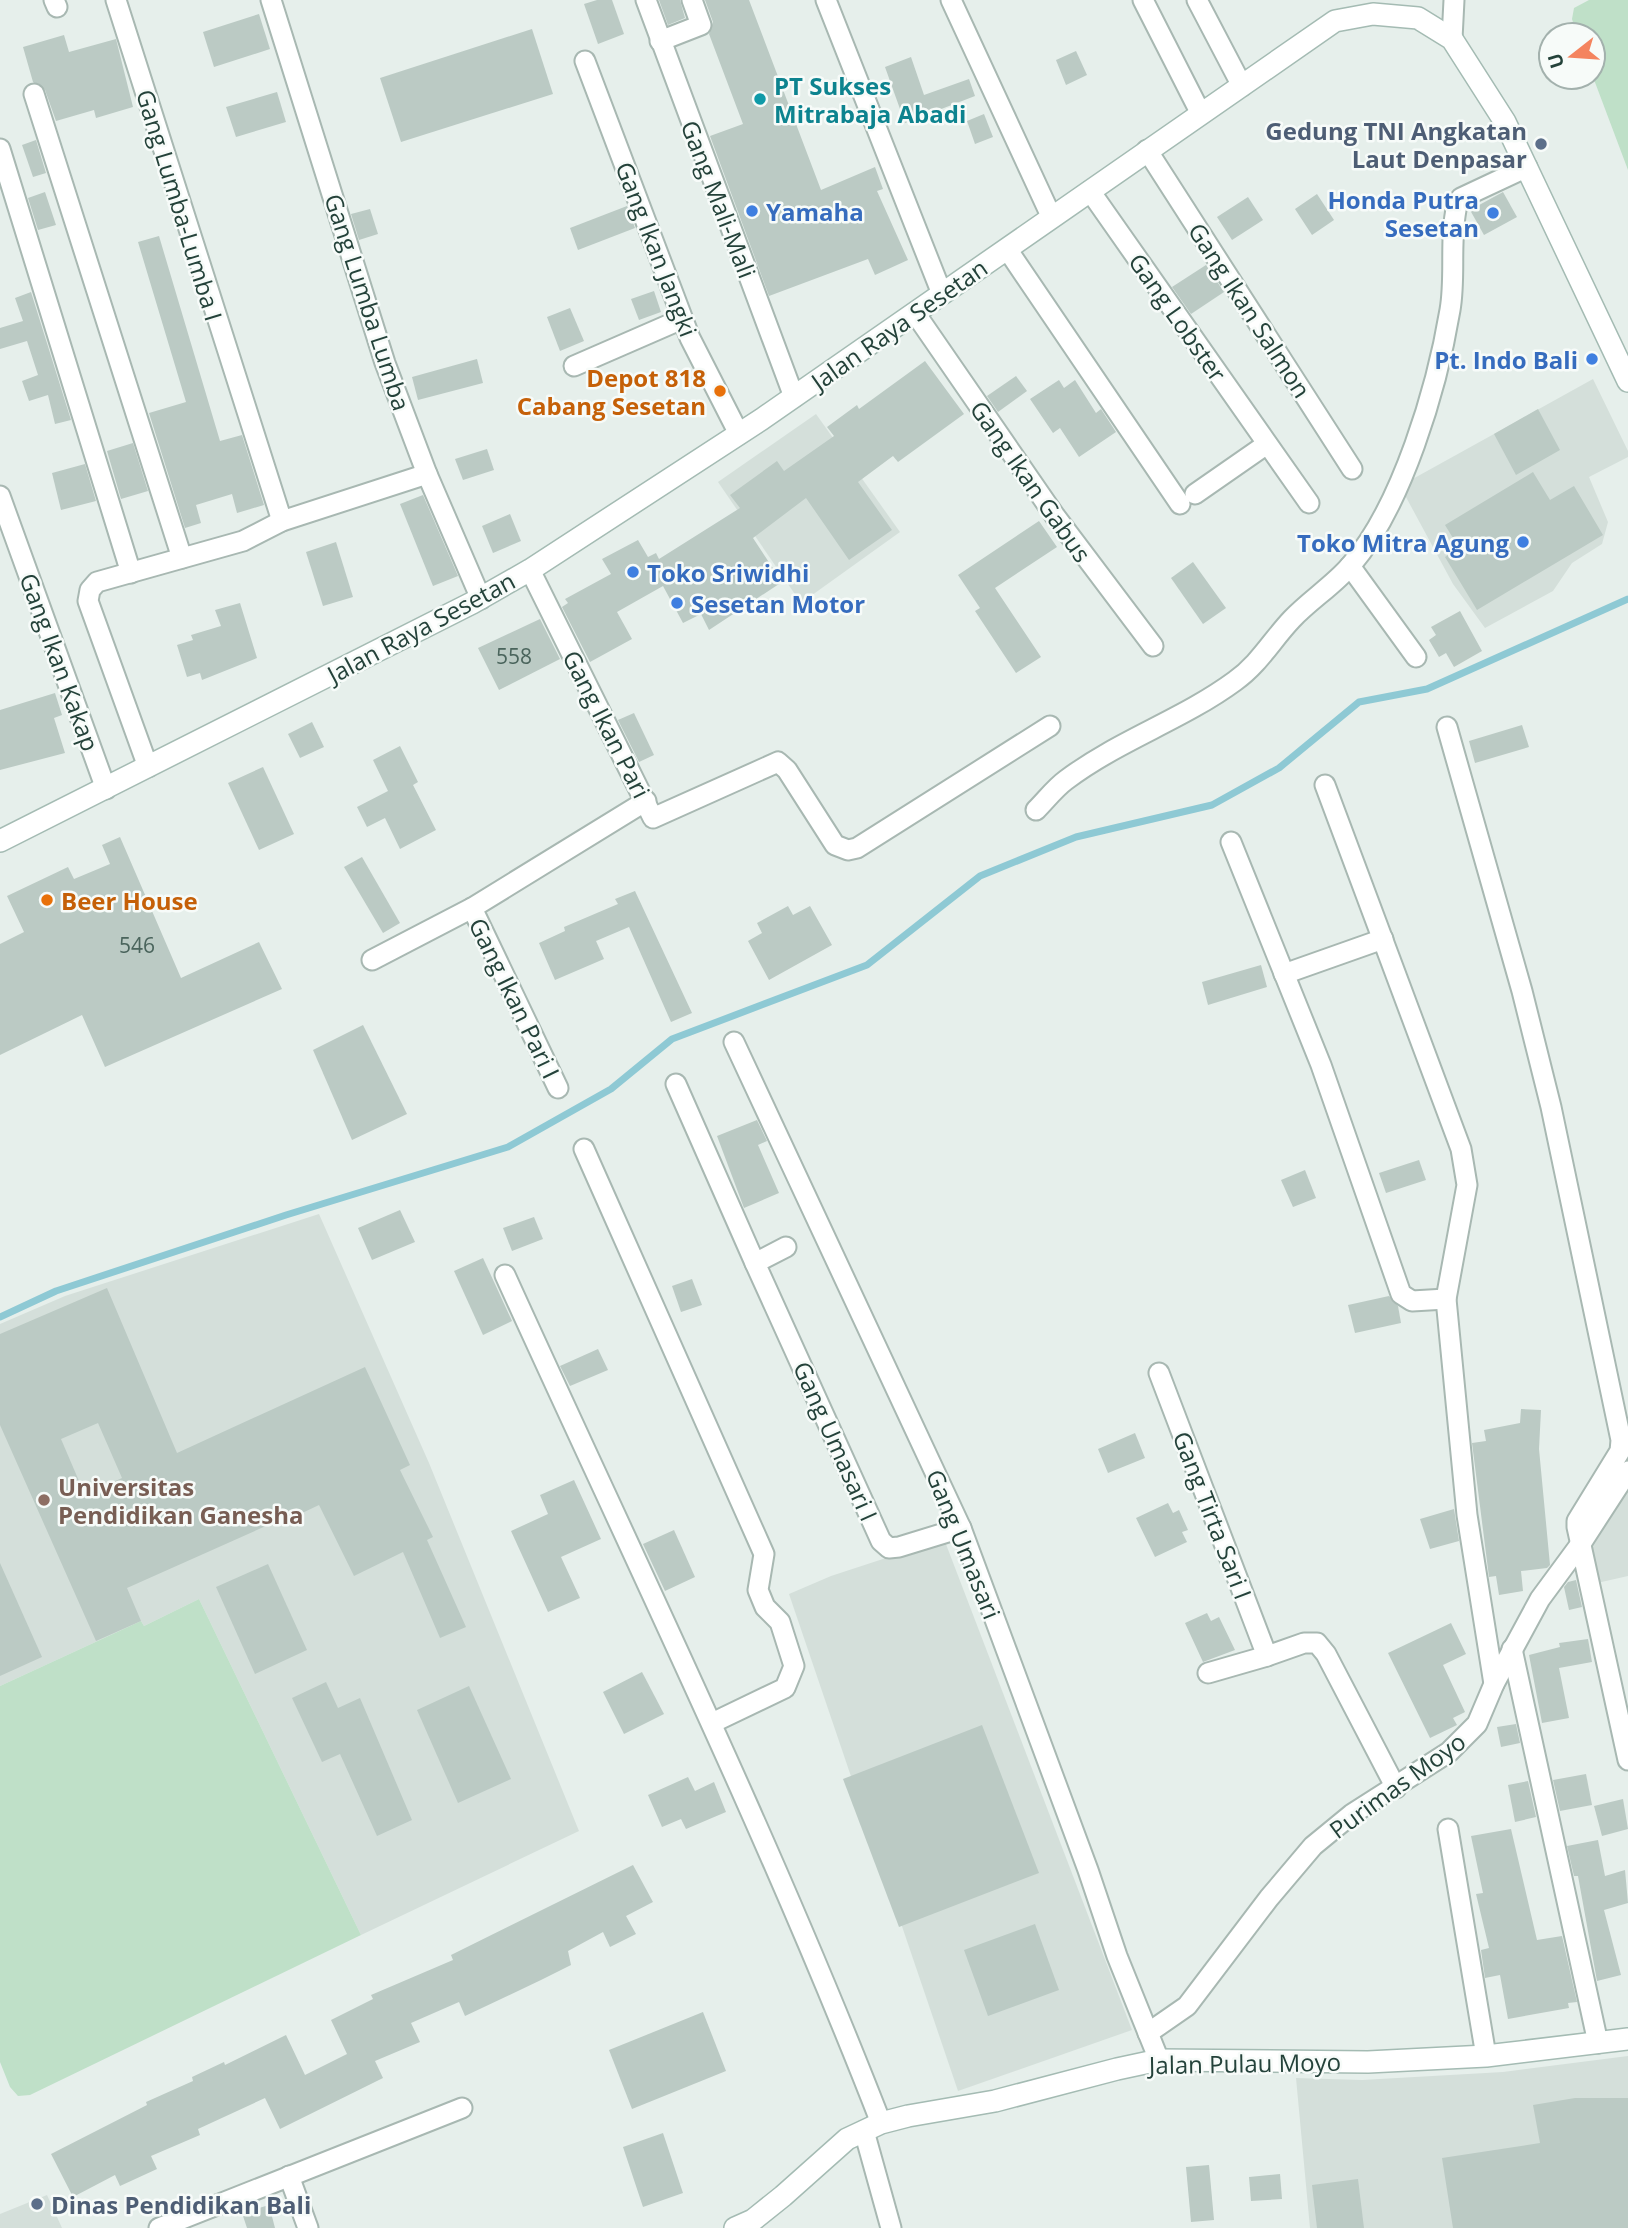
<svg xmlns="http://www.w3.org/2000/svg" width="1628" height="2228" viewBox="0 0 1628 2228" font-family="'Open Sans',sans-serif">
  <rect width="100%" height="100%" fill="#e6efeb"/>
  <g fill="#d4dfda">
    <polygon points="1593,379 1628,451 1628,457 1589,477 1608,522 1602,544 1572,563 1553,591 1485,628 1453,584 1400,486"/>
    <polygon points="816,414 900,532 801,603 718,482"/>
    <polygon points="319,1214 429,1463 579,1831 361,1935 199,1599 144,1626 141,1621 0,1686 0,1324 65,1296"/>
    <polygon points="1628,1481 1628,1576 1597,1583 1590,1539"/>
    <polygon points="944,1539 1132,2030 958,2091 789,1594 831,1576"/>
    <polygon points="1628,2056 1628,2228 1310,2228 1296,2078 1362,2080 1503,2072"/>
    <polygon points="47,2195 62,2228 0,2228 0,2214"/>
  </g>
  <g fill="#bfe0c8">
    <polygon points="1589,0 1628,0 1628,170 1593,77 1593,35 1577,35 1572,19 1574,8"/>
    <polygon points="199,1599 361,1935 30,2095 18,2096 10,2087 0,2062 0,1686 141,1621 144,1626"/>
  </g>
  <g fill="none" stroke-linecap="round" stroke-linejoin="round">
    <polyline stroke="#8ec9d4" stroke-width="7" points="0,1317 56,1291 286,1215 508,1147 611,1089 672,1039 867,965 980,876 1076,837 1212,805 1279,768 1359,702 1427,689 1628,599"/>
  </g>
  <g fill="#bbcac4" fill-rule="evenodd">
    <polygon points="597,0 612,0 624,34 598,44 584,4"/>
    <polygon points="659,0 680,0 685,18 668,25"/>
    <polygon points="705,0 749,0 821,190 875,167 883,189 877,191 908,260 875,275 868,259 769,296 710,136 743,124 709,34 713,22"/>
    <polygon points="259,14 270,49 214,67 203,32"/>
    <polygon points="532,29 553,94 401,142 380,78"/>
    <polygon points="64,35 69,52 116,39 133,107 96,118 94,110 56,121 45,90 33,82 23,47"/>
    <polygon points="1076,51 1087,75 1066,85 1056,60"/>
    <polygon points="911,57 924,95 969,79 975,96 905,123 885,67"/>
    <polygon points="277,92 286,122 236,137 226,107"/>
    <polygon points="984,114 993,137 975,144 967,121"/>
    <polygon points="36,140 46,173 33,177 22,145"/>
    <polygon points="45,192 56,225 38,230 28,198"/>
    <polygon points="1503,192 1517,217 1484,235 1470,210"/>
    <polygon points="1317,194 1334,220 1312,235 1295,209"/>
    <polygon points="1248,197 1263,220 1232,240 1217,217"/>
    <polygon points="627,206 635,228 578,250 570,228"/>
    <polygon points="370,209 378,234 359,240 351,214"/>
    <polygon points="159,236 220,441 242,435 264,505 237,513 232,494 196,505 201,523 185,528 149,413 186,402 138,242"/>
    <polygon points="1206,265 1224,292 1191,314 1172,287"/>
    <polygon points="654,291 661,312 639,320 631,299"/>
    <polygon points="31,292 71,420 55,424 48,395 29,401 22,381 38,375 27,341 0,349 0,328 23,321 15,298"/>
    <polygon points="570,308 584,341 560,351 547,317"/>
    <polygon points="477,359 483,383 418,400 412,377"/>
    <polygon points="925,361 964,414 898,462 893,456 858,482 892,530 849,560 806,498 753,538 782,582 709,630 701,614 683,623 663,586 617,612 632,639 590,662 562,607 568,603 565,599 611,574 602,559 638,540 648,557 656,553 659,559 740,508 730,495 777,461 784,471 834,436 827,427 857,405 859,409"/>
    <polygon points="1016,376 1027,391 998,412 987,396"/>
    <polygon points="1059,380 1064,388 1075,380 1096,413 1101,409 1116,432 1079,457 1060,428 1053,433 1030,399"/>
    <polygon points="1538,409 1560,450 1516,475 1494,434"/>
    <polygon points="133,443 148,491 121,499 107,451"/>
    <polygon points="487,449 494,470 463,480 455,459"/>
    <polygon points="85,464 96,501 61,510 52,473"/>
    <polygon points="1533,472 1550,500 1574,486 1603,535 1477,610 1445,557 1459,548 1445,525"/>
    <polygon points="423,495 458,576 433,586 400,504"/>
    <polygon points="510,514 521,541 493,553 482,526"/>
    <polygon points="1039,521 1057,547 995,588 1041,657 1016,673 975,611 980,608 958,575"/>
    <polygon points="336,542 353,597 323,606 306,552"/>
    <polygon points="1193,562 1226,608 1203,624 1171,578"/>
    <polygon points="240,603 257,658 202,680 200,673 187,677 177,645 193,640 191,635 221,626 215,610"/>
    <polygon points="1460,611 1482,651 1454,667 1446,653 1439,657 1429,640 1436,635 1431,627"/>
    <polygon points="540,619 560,659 499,690 478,648"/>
    <polygon points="55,693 62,715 54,718 65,753 0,770 0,710"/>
    <polygon points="634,713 654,755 639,762 618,720"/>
    <polygon points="312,722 324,747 300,758 288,734"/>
    <polygon points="1522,725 1529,747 1475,763 1469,741"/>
    <polygon points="400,746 418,782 413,785 436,830 400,849 385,818 367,827 357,807 388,791 373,760"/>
    <polygon points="263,767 294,834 259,850 228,783"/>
    <polygon points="120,837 181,978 259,942 282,989 105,1067 82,1015 0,1055 0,944 24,932 7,896 68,867 74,879 110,864 102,845"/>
    <polygon points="362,857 400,923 383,933 344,867"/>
    <polygon points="635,891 692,1013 671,1022 629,927 596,941 604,959 555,980 539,943 565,931 564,927 618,904 615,899"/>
    <polygon points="788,906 793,915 810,906 832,945 769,980 748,941 762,933 757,923"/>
    <polygon points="1261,965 1267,987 1208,1005 1202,982"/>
    <polygon points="363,1025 407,1114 352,1140 313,1050"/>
    <polygon points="757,1120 767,1141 758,1145 779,1193 744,1208 717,1136"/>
    <polygon points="1419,1160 1426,1180 1386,1193 1379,1173"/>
    <polygon points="1305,1170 1316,1198 1293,1207 1281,1180"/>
    <polygon points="400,1210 415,1242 372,1260 358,1228"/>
    <polygon points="534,1217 543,1239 512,1251 503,1228"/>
    <polygon points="483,1258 512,1321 483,1335 454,1271"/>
    <polygon points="692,1279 702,1305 681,1312 672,1286"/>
    <path d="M107 1288 177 1453 365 1367 410 1465 400 1470 433 1537 427 1540 466 1627 440 1638 403 1552 354 1576 319 1505 279 1524 277 1521 127 1588 141 1621 96 1641 0 1425V1334ZM98 1423 122 1478 85 1495 61 1439Z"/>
    <polygon points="1389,1296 1398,1306 1401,1323 1355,1333 1348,1305"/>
    <polygon points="598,1349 608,1370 570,1386 560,1366"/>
    <polygon points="1521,1409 1541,1410 1539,1449 1550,1565 1547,1568 1521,1571 1523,1591 1499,1595 1496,1576 1489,1577 1472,1443 1486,1441 1484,1430 1520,1423"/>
    <polygon points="1135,1433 1145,1458 1108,1473 1098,1449"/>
    <polygon points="574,1480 601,1539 561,1557 580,1598 548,1612 511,1531 548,1514 540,1495"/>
    <polygon points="1168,1503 1173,1513 1179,1510 1188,1530 1182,1532 1187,1542 1155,1557 1136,1518"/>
    <polygon points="1454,1509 1459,1541 1430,1549 1420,1519"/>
    <polygon points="674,1530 695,1577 665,1591 643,1544"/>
    <polygon points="0,1563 42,1657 0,1676"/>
    <polygon points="268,1564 307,1650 255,1674 216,1587"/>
    <polygon points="1576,1580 1582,1607 1569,1610 1564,1587 1568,1582"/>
    <polygon points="1207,1613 1211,1621 1219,1617 1235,1650 1203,1662 1185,1623"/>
    <polygon points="1451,1623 1466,1654 1443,1665 1465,1712 1453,1718 1457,1725 1430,1738 1388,1653"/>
    <polygon points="1588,1639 1592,1662 1559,1668 1569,1718 1542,1723 1529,1655 1560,1647 1559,1643"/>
    <polygon points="642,1672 664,1714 624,1734 603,1692"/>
    <polygon points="326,1682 338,1708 360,1698 412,1820 377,1836 340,1754 322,1762 292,1698"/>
    <polygon points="469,1686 511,1779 458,1803 417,1710"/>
    <polygon points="1516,1724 1520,1743 1501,1747 1497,1727"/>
    <polygon points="982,1725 1039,1873 899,1927 843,1779"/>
    <polygon points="1586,1774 1592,1805 1560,1811 1553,1780"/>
    <polygon points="688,1777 695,1791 714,1782 726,1812 686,1829 681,1819 662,1827 648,1795"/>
    <polygon points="1528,1781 1536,1817 1515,1822 1508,1785"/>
    <polygon points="1623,1799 1628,1829 1602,1836 1594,1806"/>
    <polygon points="1511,1829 1537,1940 1562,1936 1577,2002 1568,2003 1569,2008 1508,2019 1500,1975 1485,1978 1481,1950 1489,1948 1476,1894 1483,1893 1471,1836"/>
    <polygon points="1598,1840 1605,1876 1625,1870 1628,1903 1604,1910 1621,1975 1597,1981 1578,1876 1574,1876 1567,1846"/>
    <polygon points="633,1865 653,1902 626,1916 636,1934 610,1947 603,1932 568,1951 571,1965 541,1980 465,2016 459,2002 411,2023 420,2042 375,2061 383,2078 280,2129 265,2098 198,2129 200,2135 151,2156 157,2169 120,2186 115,2175 73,2197 51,2154 147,2105 146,2102 193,2081 192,2077 224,2062 225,2065 286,2035 305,2075 347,2054 331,2020 373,1999 371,1995 453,1960 451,1955"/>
    <polygon points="1035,1924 1059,1990 988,2016 964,1950"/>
    <polygon points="703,2012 726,2071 632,2109 609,2050"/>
    <polygon points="1575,2098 1628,2098 1628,2228 1453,2228 1442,2158 1540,2143 1533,2105"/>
    <polygon points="663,2133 683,2193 643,2207 623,2147"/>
    <polygon points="1209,2165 1214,2220 1191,2222 1186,2167"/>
    <polygon points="1280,2174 1282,2199 1251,2201 1249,2177"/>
    <polygon points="1358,2179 1364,2228 1317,2228 1312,2185"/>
    <polygon points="269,2205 275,2228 247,2228 242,2213"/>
  </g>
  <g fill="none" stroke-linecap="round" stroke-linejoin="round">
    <defs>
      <g id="street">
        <polyline points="54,0 57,7"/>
        <polyline points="116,0 282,521"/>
        <polyline points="271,0 385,363 427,474 481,599"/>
        <polyline points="646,0 794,397"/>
        <polyline points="826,0 942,294"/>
        <polyline points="951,0 1051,216"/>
        <polyline points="1143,0 1201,114"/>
        <polyline points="1197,0 1242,86"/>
        <polyline points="1452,39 1454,0"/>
        <polyline points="660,41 701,25 692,0"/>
        <polyline points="585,61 690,338 739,434"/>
        <polyline points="34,94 182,558"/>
        <polyline points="0,149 131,573"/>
        <polyline points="1147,150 1352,469"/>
        <polyline points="1090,191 1309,503"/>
        <polyline points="1007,249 1180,504"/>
        <polyline points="915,313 1055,516 1153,646"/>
        <polyline points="574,366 682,319"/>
        <polyline points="1195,494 1267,444"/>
        <polyline points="0,496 106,789"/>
        <polyline points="1350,566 1416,657"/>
        <polyline points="530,570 653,818 778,762 787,770 835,845 848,850 857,848 1050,726"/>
        <polyline points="1447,727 1522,991 1551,1107 1621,1440 1620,1451 1577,1521 1577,1527 1628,1760"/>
        <polyline points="148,767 88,601 90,590 97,582 243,541 282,521 427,474"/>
        <polyline points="1325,785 1461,1149 1467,1185 1446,1299 1467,1515 1494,1684"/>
        <path d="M1036 810C1046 800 1055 788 1066 780 1119 740 1182 720 1235 681 1259 664 1272 640 1292 619 1310 600 1334 585 1351 565 1402 506 1437 388 1450 310 1456 276 1449 239 1457 205L1461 198 1527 167"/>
        <polyline points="1231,842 1321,1065 1401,1294 1412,1301 1446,1299"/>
        <polyline points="472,908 558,1088"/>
        <polyline points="372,960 472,908 646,801"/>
        <polyline points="1284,974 1383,939"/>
        <polyline points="734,1042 961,1528 1088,1870 1117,1956 1159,2060"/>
        <polyline points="676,1084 755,1263"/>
        <polyline points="584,1149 764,1554 758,1590 765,1607 780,1622 794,1666 785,1688 712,1723"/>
        <polyline points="786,1247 755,1263 881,1541 889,1548 899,1547 961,1528"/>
        <path d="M505 1275C633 1557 769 1835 881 2123"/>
        <polyline points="1159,1373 1267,1656 1304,1643 1317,1643 1326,1654 1396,1788"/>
        <polyline points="1512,1649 1598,2043"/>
        <polyline points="1208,1673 1267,1656"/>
        <polyline points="1448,1829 1486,2056"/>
        <polyline points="1148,2033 1187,2006 1269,1898 1313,1846 1352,1814 1449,1752 1477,1724 1494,1684 1540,1599 1582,1542 1628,1471"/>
        <polyline points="864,2131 891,2228"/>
        <polyline points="289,2176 308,2228"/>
        <polyline points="159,2228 462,2108"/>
      </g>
      <g id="secondary">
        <polyline points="0,841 472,603 530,570 762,419 1335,21 1373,14 1418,18 1452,39 1505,122 1628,381"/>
        <polyline points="735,2228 753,2220 783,2196 847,2139 881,2123 908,2116 995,2101 1117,2069 1159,2060 1368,2062 1486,2056 1628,2039"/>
      </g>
    </defs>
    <use href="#street" stroke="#a8b8b2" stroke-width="23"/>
    <use href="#secondary" stroke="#a4bbb3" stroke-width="24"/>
    <use href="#street" stroke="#fff" stroke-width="19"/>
    <use href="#secondary" stroke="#fff" stroke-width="21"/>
  </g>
  <circle fill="#0f9aa8" stroke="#f7fbf9" stroke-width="2.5" cx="760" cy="99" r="7"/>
  <g fill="#5c6f8a" stroke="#f7fbf9" stroke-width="2.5">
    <circle cx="1541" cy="144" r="7"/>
    <circle cx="37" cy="2204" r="7"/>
  </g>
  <g fill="#3f7fe0" stroke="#f7fbf9" stroke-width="2.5">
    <circle cx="752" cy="211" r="7"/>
    <circle cx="1493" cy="213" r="7"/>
    <circle cx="1592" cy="359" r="7"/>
    <circle cx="1523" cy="542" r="7"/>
    <circle cx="633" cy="572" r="7"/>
    <circle cx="677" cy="603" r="7"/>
  </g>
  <g fill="#e8710a" stroke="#f7fbf9" stroke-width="2.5">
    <circle cx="720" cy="391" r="7"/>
    <circle cx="47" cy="900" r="7"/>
  </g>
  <circle fill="#8d6e63" stroke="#f7fbf9" stroke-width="2.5" cx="44" cy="1500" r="7"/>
  <g text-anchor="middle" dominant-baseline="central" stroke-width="5" stroke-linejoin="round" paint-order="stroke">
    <g font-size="21" fill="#4a645c">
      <text x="514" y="656">558</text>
      <text x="137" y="945">546</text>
    </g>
    <g font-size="24" font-weight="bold" fill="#0d838f" stroke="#f7fbf9" text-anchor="start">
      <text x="774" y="85">PT Sukses<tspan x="774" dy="28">Mitrabaja Abadi</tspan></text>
    </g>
    <g font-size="24" font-weight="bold" fill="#4e5e75" stroke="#f7fbf9" text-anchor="end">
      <text x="1527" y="130">Gedung TNI Angkatan<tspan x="1527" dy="28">Laut Denpasar</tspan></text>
      <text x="51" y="2204" text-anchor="start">Dinas Pendidikan Bali</text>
    </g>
    <g font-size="24" fill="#24423a" stroke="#f7fbf9">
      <text transform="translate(719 199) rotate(69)">Gang Mali-Mali</text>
      <text transform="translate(180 205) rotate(73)">Gang Lumba-Lumba I</text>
      <text transform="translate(657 249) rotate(69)">Gang Ikan Jangki</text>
      <text transform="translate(368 302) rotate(72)">Gang Lumba Lumba</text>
      <text transform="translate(1250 310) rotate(57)">Gang Ikan Salmon</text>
      <text transform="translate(1178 317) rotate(55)">Gang Lobster</text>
      <text transform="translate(899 324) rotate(-35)">Jalan Raya Sesetan</text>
      <text transform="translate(1031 481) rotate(55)">Gang Ikan Gabus</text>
      <text transform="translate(421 627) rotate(-28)">Jalan Raya Sesetan</text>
      <text transform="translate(60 662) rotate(70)">Gang Ikan Kakap</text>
      <text transform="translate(607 724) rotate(63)">Gang Ikan Pari</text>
      <text transform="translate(515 998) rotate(64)">Gang Ikan Pari I</text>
      <text transform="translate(836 1441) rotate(66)">Gang Umasari I</text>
      <text transform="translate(1213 1515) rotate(69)">Gang Tirta Sari I</text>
      <text transform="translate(964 1544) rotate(68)">Gang Umasari</text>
      <text transform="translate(1397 1785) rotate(-36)">Purimas Moyo</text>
      <text transform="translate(1245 2063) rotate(-1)">Jalan Pulau Moyo</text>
    </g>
    <g font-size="24" font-weight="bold" fill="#366cbe" stroke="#f7fbf9" text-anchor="end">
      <text x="1479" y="199">Honda Putra<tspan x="1479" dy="28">Sesetan</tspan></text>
      <text x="766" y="211" text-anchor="start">Yamaha</text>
      <text x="1578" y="359">Pt. Indo Bali</text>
      <text x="1509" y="542">Toko Mitra Agung</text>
      <text x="647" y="572" text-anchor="start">Toko Sriwidhi</text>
      <text x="691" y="603" text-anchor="start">Sesetan Motor</text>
    </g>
    <g font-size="24" font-weight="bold" fill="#c56008" stroke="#f7fbf9" text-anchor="end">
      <text x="706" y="377">Depot 818<tspan x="706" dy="28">Cabang Sesetan</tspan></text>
      <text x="61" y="900" text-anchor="start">Beer House</text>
    </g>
    <g font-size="24" font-weight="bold" fill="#785e54" stroke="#f7fbf9" text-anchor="start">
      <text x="58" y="1486">Universitas<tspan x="58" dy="28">Pendidikan Ganesha</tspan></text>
    </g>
  </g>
  <g transform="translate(1572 56) rotate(253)"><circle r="33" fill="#f7fbf9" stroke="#a3b1ad" stroke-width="2"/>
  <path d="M0-5L12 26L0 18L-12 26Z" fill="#f4845f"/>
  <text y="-10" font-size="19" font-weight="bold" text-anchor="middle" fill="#24423a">U</text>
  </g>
</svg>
